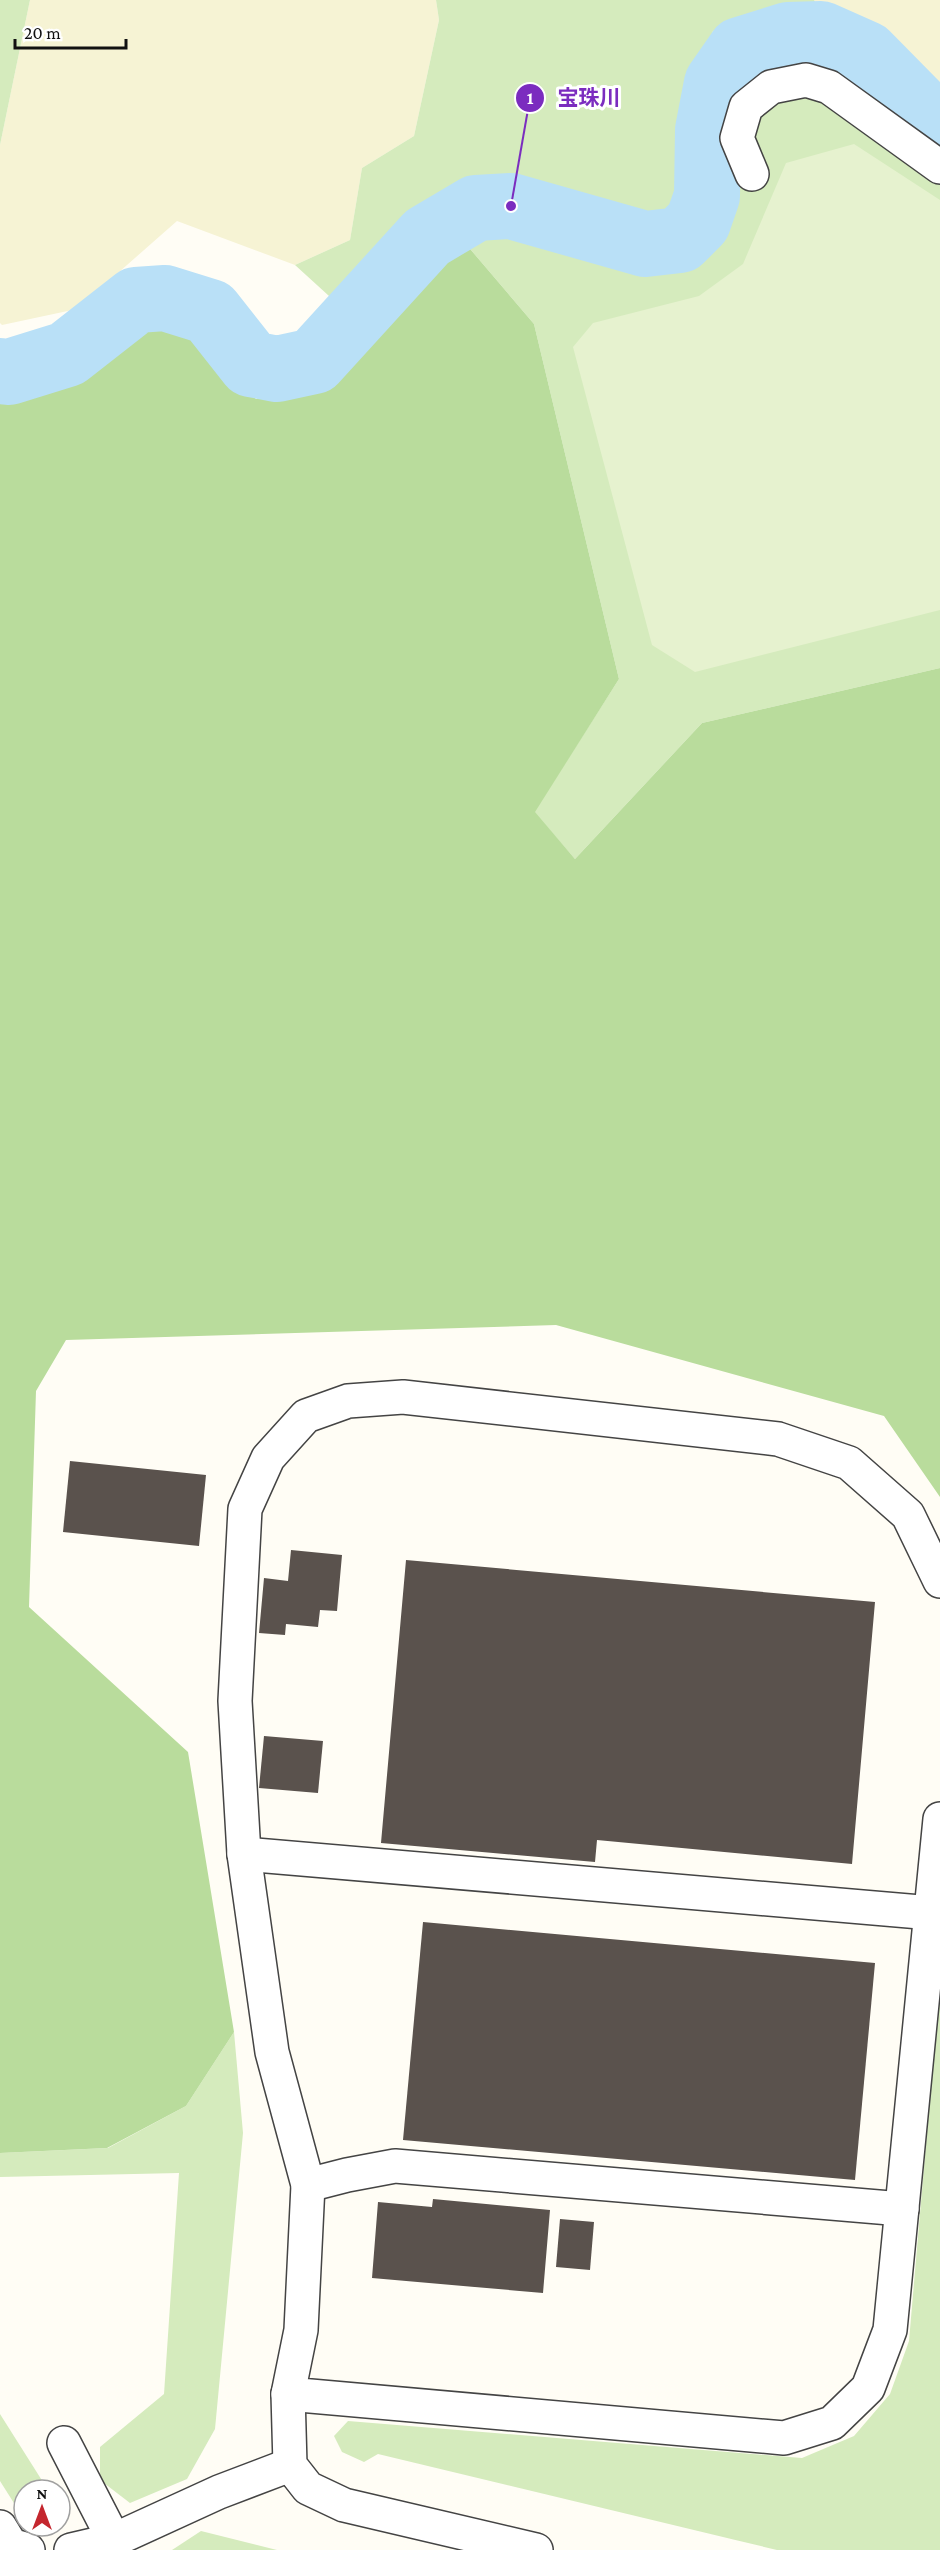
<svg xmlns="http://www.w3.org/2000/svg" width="940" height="2550" viewBox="0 0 940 2550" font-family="'Crimson Pro','Noto Sans JP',serif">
  <rect width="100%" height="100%" fill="#fffdf5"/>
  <g fill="#f6f3d4">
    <polygon points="30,0 436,0 439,20 414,136 362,168 350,240 295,265 177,221 77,309 2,325 0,323 0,145"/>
    <polygon points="814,0 940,0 940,97 882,33 816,3"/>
  </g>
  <g fill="#d5ebbd">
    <polygon points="0,0 30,0 0,145"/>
    <polygon points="436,0 814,0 816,3 713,31 682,121 682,196 644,226 497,188 425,221 340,306 295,265 350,240 362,168 414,136 439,20"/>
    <polygon points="818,53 861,65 940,145 940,668 702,723 575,859 534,812 619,679 534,324 465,243 506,218 652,265 690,254 723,208 724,123 737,87 767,61"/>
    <polygon points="940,1982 940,2550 777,2550 378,2454 364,2462 342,2452 334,2436 348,2421 802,2458 854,2436 890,2394 909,2341"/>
    <polygon points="234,2032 243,2133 215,2429 187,2479 130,2503 100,2480 100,2447 164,2394 179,2173 0,2177 0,2153 108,2148 186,2106"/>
    <polygon points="0,2414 48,2490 24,2490 24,2519 0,2481"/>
    <polygon points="201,2531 277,2550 172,2550"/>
  </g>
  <polygon fill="#b9dc9c" points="465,243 534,324 619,679 535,812 575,859 702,723 940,668 940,1497 884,1416 556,1325 66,1340 36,1391 29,1607 188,1752 234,2032 186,2106 107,2148 0,2153 0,404 62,386 130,323 188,324 256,399 329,377 419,268"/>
  <polygon fill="#e6f2cf" points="854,144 940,200 940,610 695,672 652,645 573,347 593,323 699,296 743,264 786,163"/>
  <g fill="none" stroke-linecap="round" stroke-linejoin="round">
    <polyline stroke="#b9e0f7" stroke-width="66" points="0,371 9,372 67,354 136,300 165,298 210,312 251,364 277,369 314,361 427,237 476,208 511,206 645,244 680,240 698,222 707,196 708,130 717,83 740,50 788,35 821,34 866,54 940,129"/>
  </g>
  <g fill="#5a524d">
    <polygon points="70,1461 206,1475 199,1546 63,1532"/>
    <polygon points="291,1550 342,1555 337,1611 320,1610 318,1627 286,1624 285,1635 259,1633 264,1578 288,1581"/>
    <polygon points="406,1560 875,1602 852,1864 597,1840 595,1862 381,1843"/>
    <polygon points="264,1736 323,1741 318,1793 259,1788"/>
    <polygon points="423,1922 875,1963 855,2180 403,2140"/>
    <polygon points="433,2199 550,2210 543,2293 372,2278 378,2202 432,2207"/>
    <polygon points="560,2219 594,2222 590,2270 556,2267"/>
  </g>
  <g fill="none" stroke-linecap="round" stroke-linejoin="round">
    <defs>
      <g id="minor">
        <polyline points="752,174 737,138 746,107 771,87 806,80 829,87 940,167"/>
        <polyline points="940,1581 908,1515 849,1463 778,1439 403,1397 348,1401 306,1416 268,1458 245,1509 235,1701 244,1854 272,2052 308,2185 301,2330 288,2394 784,2438 832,2423 868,2388 890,2330 940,1819"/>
        <polyline points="244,1854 932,1913"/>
        <polyline points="308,2185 347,2175 395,2166 902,2209"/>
        <polyline points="288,2394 290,2465 308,2488 344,2505 536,2550"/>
        <polyline points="64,2443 114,2540"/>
        <polyline points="0,2527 11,2545 28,2550"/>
        <polyline points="71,2550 114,2540 219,2492 290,2465"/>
      </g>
    </defs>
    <use href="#minor" stroke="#444" stroke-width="36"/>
    <use href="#minor" stroke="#fff" stroke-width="33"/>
  </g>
  <path fill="none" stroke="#7b2cbf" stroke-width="2" d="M511 206L530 98"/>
  <g fill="#7b2cbf" stroke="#fff" stroke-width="2">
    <circle cx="511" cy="206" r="6"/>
    <circle cx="530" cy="98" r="15"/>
  </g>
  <g font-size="18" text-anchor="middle" font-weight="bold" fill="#fff">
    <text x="530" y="104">1</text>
  </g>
  <g font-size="21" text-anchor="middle" font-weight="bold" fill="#7b2cbf" stroke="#fff" stroke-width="6" stroke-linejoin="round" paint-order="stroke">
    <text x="589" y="105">宝珠川</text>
  </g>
  <g transform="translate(42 2508)"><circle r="28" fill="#ffffff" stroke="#a0a0a0" stroke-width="1.5"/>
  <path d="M0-4.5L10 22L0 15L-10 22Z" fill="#c4262e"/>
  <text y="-9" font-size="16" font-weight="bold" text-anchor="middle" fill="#111111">N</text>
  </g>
  <path d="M15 39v9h111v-9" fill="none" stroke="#111111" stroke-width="3"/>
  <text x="24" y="39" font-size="18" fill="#111111" stroke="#ffffff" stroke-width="4.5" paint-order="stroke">20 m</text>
</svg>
